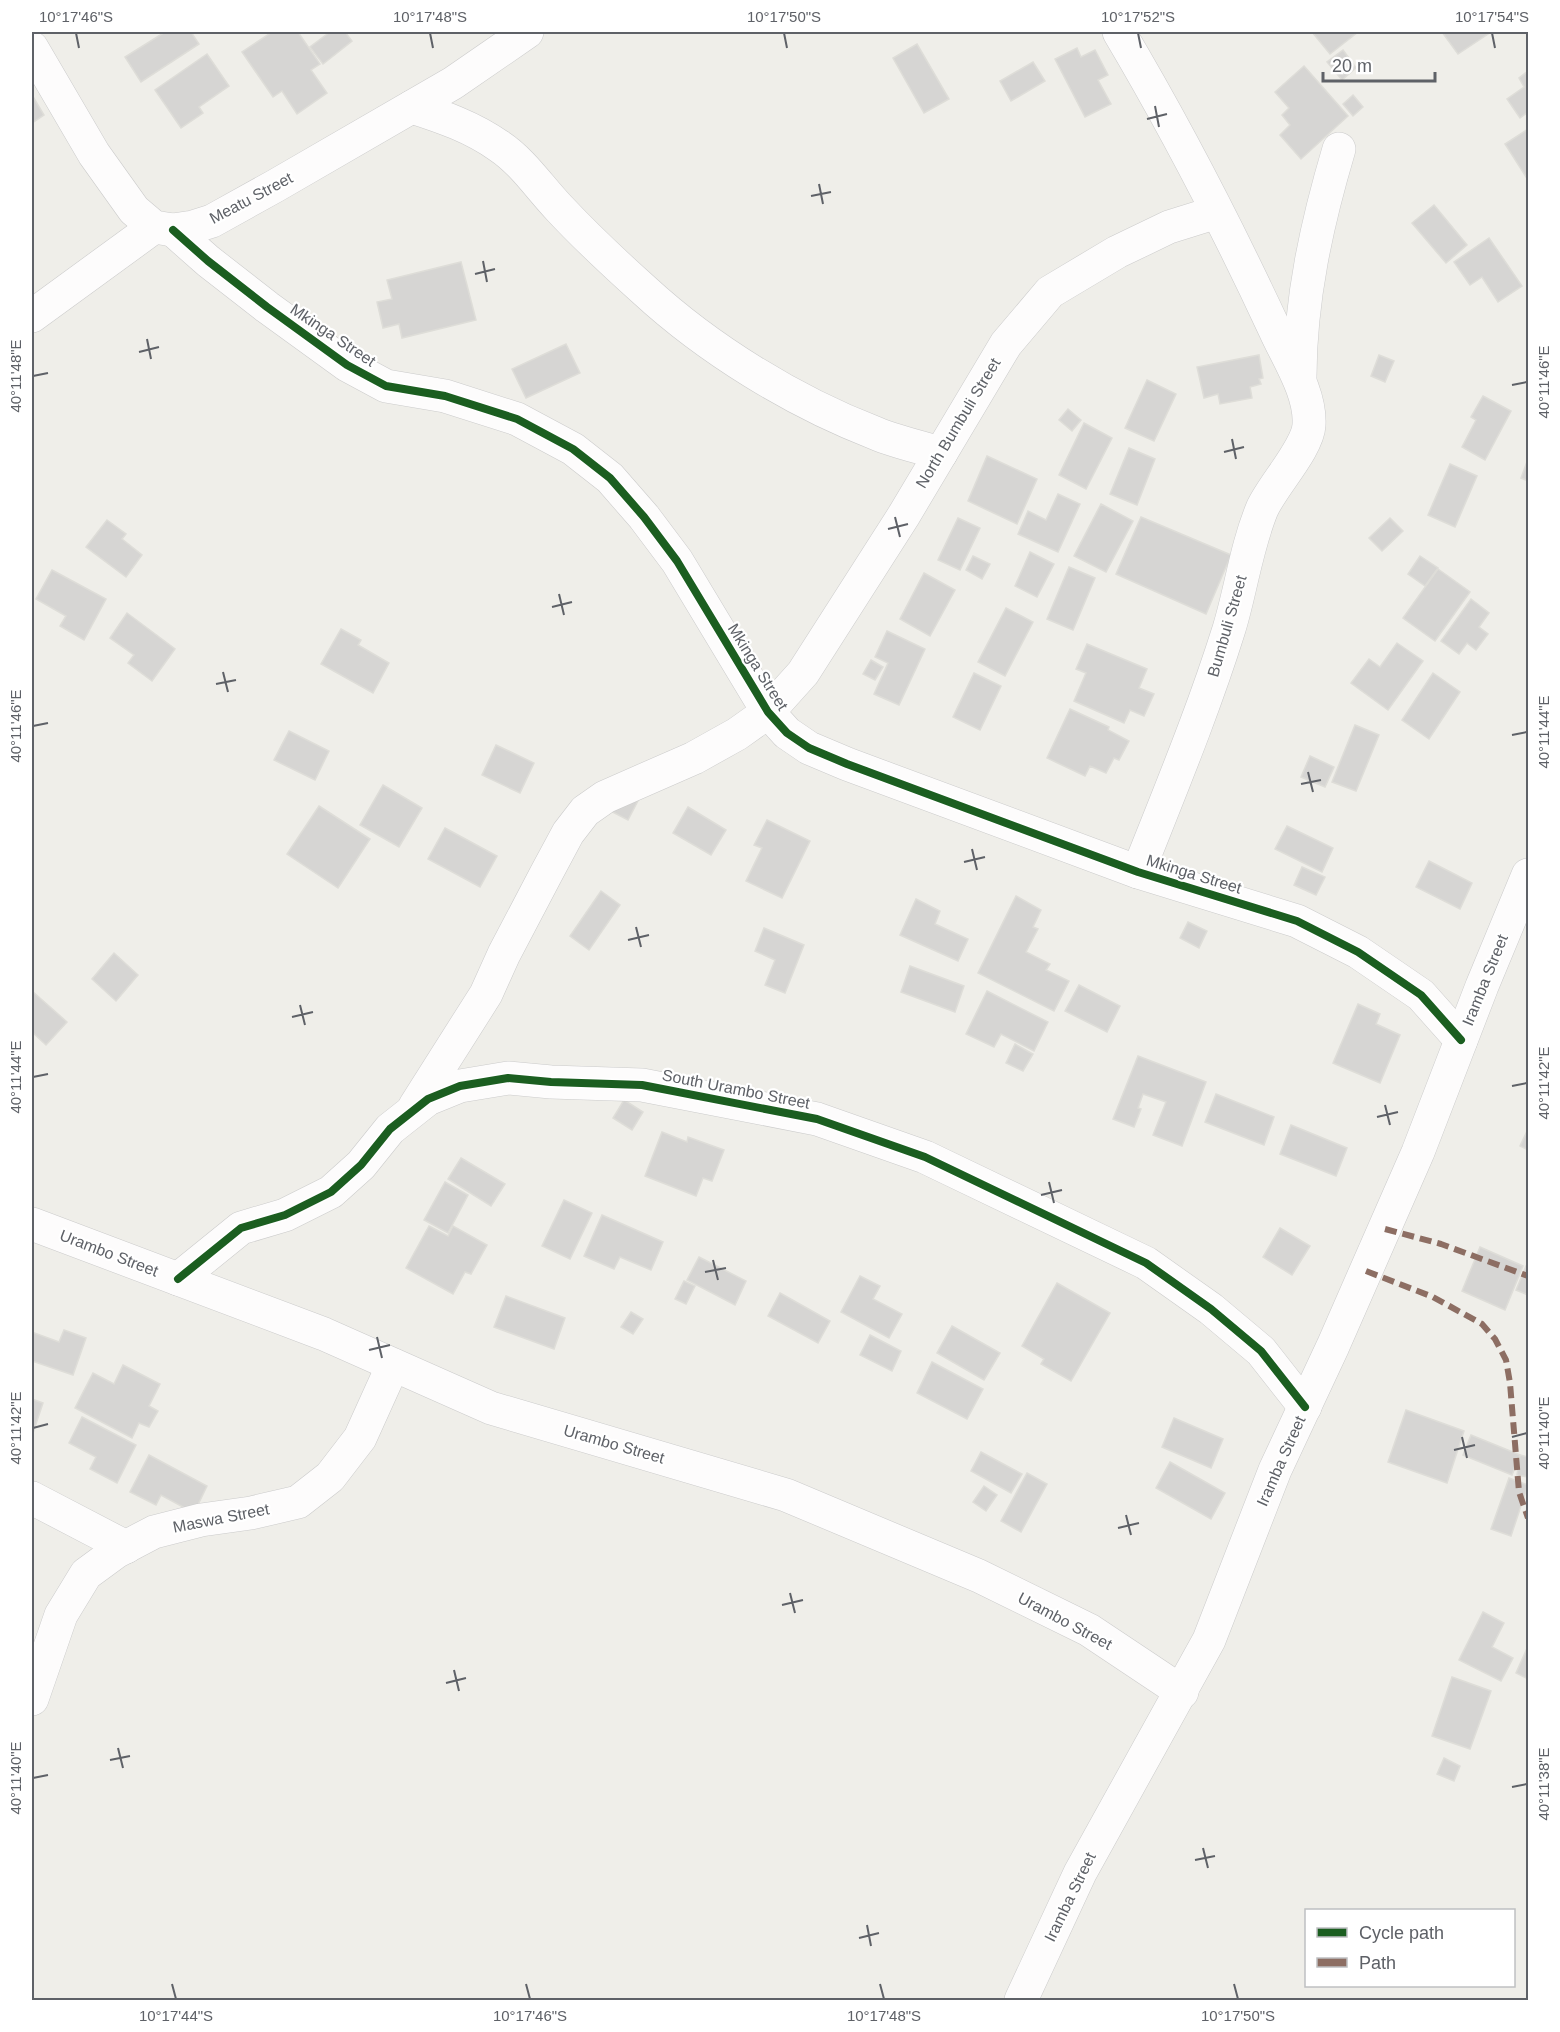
<svg xmlns="http://www.w3.org/2000/svg" width="1560" height="2032" viewBox="0 0 1560 2032" font-family="Arial,sans-serif">
  <rect width="100%" height="100%" fill="#efeee9"/>
  <g fill="#d6d5d3" stroke="#deddd8" stroke-width="1.5">
    <polygon points="165,32 191,32 199,44 141,82 125,57"/>
    <polygon points="272,32 298,32 320,64 311,70 327,93 297,114 282,91 273,97 242,52"/>
    <polygon points="330,32 345,32 352,41 323,64 310,47"/>
    <polygon points="1312,32 1358,32 1330,54"/>
    <polygon points="1442,32 1491,32 1458,54"/>
    <polygon points="917,44 949,99 924,113 893,58"/>
    <polygon points="1077,48 1081,57 1095,50 1108,75 1098,80 1111,104 1085,117 1055,59"/>
    <polygon points="1343,50 1356,68 1342,80 1327,62"/>
    <polygon points="207,54 229,86 199,107 203,113 181,128 155,90"/>
    <polygon points="1033,62 1045,81 1011,101 1000,81"/>
    <polygon points="1304,66 1348,116 1301,159 1280,135 1290,125 1282,115 1289,108 1275,92"/>
    <polygon points="1528,71 1528,112 1520,118 1507,99 1524,87 1519,78"/>
    <polygon points="32,95 44,115 32,123"/>
    <polygon points="1353,95 1363,107 1353,116 1343,104"/>
    <polygon points="1528,129 1528,180 1505,144"/>
    <polygon points="1434,205 1467,245 1446,263 1412,223"/>
    <polygon points="1489,238 1522,286 1498,302 1482,277 1470,285 1454,262"/>
    <polygon points="461,262 476,320 402,338 399,324 383,328 377,302 392,299 387,280"/>
    <polygon points="566,344 580,373 526,398 512,369"/>
    <polygon points="1259,355 1263,378 1259,379 1261,384 1250,387 1252,398 1220,404 1218,394 1204,398 1197,367"/>
    <polygon points="1379,355 1394,361 1385,382 1371,376"/>
    <polygon points="1147,380 1176,394 1154,441 1125,428"/>
    <polygon points="1483,396 1511,411 1485,460 1462,447 1476,420 1471,417"/>
    <polygon points="1068,409 1081,420 1072,431 1059,420"/>
    <polygon points="1084,423 1112,438 1086,489 1059,475"/>
    <polygon points="1129,448 1155,459 1137,505 1110,494"/>
    <polygon points="987,456 1037,479 1017,524 968,501"/>
    <polygon points="1528,459 1528,481 1521,478"/>
    <polygon points="1450,464 1477,476 1455,527 1428,515"/>
    <polygon points="1058,494 1080,504 1058,552 1018,534 1028,511 1046,520"/>
    <polygon points="1101,504 1133,521 1106,572 1074,556"/>
    <polygon points="1141,517 1231,555 1206,614 1116,574"/>
    <polygon points="958,518 980,528 960,570 938,560"/>
    <polygon points="1390,518 1403,531 1382,551 1369,538"/>
    <polygon points="107,520 126,534 122,539 142,555 126,577 86,547"/>
    <polygon points="1030,552 1054,564 1037,597 1015,586"/>
    <polygon points="973,556 990,564 982,579 966,570"/>
    <polygon points="1420,556 1438,568 1425,586 1408,574"/>
    <polygon points="1069,567 1095,578 1073,630 1047,619"/>
    <polygon points="1438,569 1470,592 1435,641 1403,618"/>
    <polygon points="52,570 106,599 84,640 60,626 66,616 36,599"/>
    <polygon points="924,573 955,590 930,636 900,619"/>
    <polygon points="1471,599 1489,613 1479,627 1488,634 1476,650 1467,643 1459,654 1441,641"/>
    <polygon points="1006,608 1033,622 1005,676 978,662"/>
    <polygon points="127,613 175,649 152,681 128,663 134,655 110,638"/>
    <polygon points="341,629 361,640 358,645 389,663 373,693 321,664"/>
    <polygon points="887,631 925,649 899,705 874,694 888,663 875,657"/>
    <polygon points="1397,643 1423,661 1388,710 1351,683 1369,659 1380,667"/>
    <polygon points="1087,644 1147,669 1139,688 1154,694 1144,716 1130,710 1124,723 1074,701 1086,673 1076,669"/>
    <polygon points="871,660 883,667 875,680 863,674"/>
    <polygon points="974,673 1001,686 980,730 953,717"/>
    <polygon points="1433,673 1460,692 1429,739 1402,720"/>
    <polygon points="1070,709 1109,727 1108,730 1129,741 1119,760 1114,758 1106,773 1090,766 1085,776 1047,758"/>
    <polygon points="1355,725 1379,735 1356,791 1332,782"/>
    <polygon points="289,731 329,751 315,780 274,760"/>
    <polygon points="496,745 534,763 520,793 482,775"/>
    <polygon points="1310,756 1334,767 1325,787 1301,777"/>
    <polygon points="383,785 422,808 399,847 360,825"/>
    <polygon points="640,797 628,820 595,803"/>
    <polygon points="319,806 370,839 338,888 287,854"/>
    <polygon points="688,807 726,830 711,855 673,833"/>
    <polygon points="767,820 810,841 782,898 746,881 762,848 754,845"/>
    <polygon points="1287,826 1333,848 1322,872 1275,849"/>
    <polygon points="445,828 497,856 480,887 428,859"/>
    <polygon points="1429,861 1472,883 1460,909 1416,887"/>
    <polygon points="1302,867 1325,877 1316,895 1294,885"/>
    <polygon points="601,891 620,905 589,950 570,936"/>
    <polygon points="1016,896 1041,910 1033,927 1038,929 1026,952 1050,964 1046,970 1069,981 1054,1011 978,973"/>
    <polygon points="916,899 940,911 935,924 968,939 958,961 900,935"/>
    <polygon points="1188,922 1207,931 1199,948 1180,938"/>
    <polygon points="764,928 804,945 785,993 765,985 775,960 755,951"/>
    <polygon points="114,953 138,975 116,1001 92,979"/>
    <polygon points="910,966 964,986 955,1012 901,992"/>
    <polygon points="1079,985 1120,1006 1107,1032 1065,1011"/>
    <polygon points="32,991 67,1022 46,1045 32,1032"/>
    <polygon points="987,991 1048,1022 1034,1051 1001,1034 994,1047 966,1034"/>
    <polygon points="1358,1004 1380,1014 1376,1024 1400,1035 1380,1083 1333,1063"/>
    <polygon points="1015,1044 1033,1054 1023,1071 1006,1063"/>
    <polygon points="1138,1056 1206,1082 1182,1146 1153,1135 1166,1102 1143,1094 1138,1108 1141,1109 1134,1127 1113,1119"/>
    <polygon points="1216,1094 1274,1117 1264,1145 1205,1122"/>
    <polygon points="624,1100 643,1112 632,1130 613,1118"/>
    <polygon points="1291,1125 1347,1148 1336,1176 1280,1154"/>
    <polygon points="1528,1129 1528,1150 1520,1146"/>
    <polygon points="662,1132 687,1142 688,1137 724,1150 712,1181 703,1178 696,1196 645,1176"/>
    <polygon points="461,1158 505,1184 491,1206 448,1179"/>
    <polygon points="445,1182 468,1195 448,1233 424,1220"/>
    <polygon points="564,1200 592,1213 570,1259 542,1246"/>
    <polygon points="602,1215 663,1242 651,1270 620,1257 614,1269 584,1256"/>
    <polygon points="429,1226 448,1236 453,1226 487,1245 471,1274 465,1272 453,1294 406,1268"/>
    <polygon points="1280,1228 1310,1246 1292,1275 1263,1257"/>
    <polygon points="1480,1247 1523,1266 1505,1310 1462,1291"/>
    <polygon points="699,1257 746,1281 735,1305 687,1280"/>
    <polygon points="1526,1266 1528,1268 1528,1295 1516,1290"/>
    <polygon points="860,1276 880,1286 873,1299 902,1314 889,1338 841,1312"/>
    <polygon points="684,1281 695,1286 686,1304 675,1299"/>
    <polygon points="1057,1283 1110,1313 1071,1381 1041,1364 1044,1359 1022,1346"/>
    <polygon points="780,1293 830,1321 818,1343 768,1316"/>
    <polygon points="506,1296 565,1318 554,1349 494,1327"/>
    <polygon points="631,1312 643,1319 633,1334 621,1327"/>
    <polygon points="952,1326 1000,1353 984,1380 937,1353"/>
    <polygon points="64,1330 86,1338 73,1375 32,1361 32,1332 59,1342"/>
    <polygon points="870,1335 901,1351 892,1371 860,1355"/>
    <polygon points="932,1362 983,1389 967,1419 917,1393"/>
    <polygon points="123,1365 160,1384 149,1406 158,1411 149,1427 139,1423 132,1438 75,1408 93,1373 114,1384"/>
    <polygon points="32,1399 43,1403 32,1436"/>
    <polygon points="1406,1410 1464,1431 1447,1483 1388,1462"/>
    <polygon points="82,1417 136,1445 117,1483 90,1469 96,1457 69,1443"/>
    <polygon points="1174,1418 1223,1439 1211,1468 1162,1447"/>
    <polygon points="1471,1435 1520,1455 1512,1475 1463,1455"/>
    <polygon points="981,1452 1022,1474 1011,1493 971,1471"/>
    <polygon points="149,1455 207,1486 194,1513 161,1495 156,1505 130,1492"/>
    <polygon points="1520,1455 1528,1457 1528,1477 1517,1475"/>
    <polygon points="1170,1462 1225,1493 1211,1519 1156,1488"/>
    <polygon points="1027,1473 1047,1484 1021,1532 1001,1521"/>
    <polygon points="1509,1478 1528,1485 1511,1536 1491,1529"/>
    <polygon points="984,1486 997,1495 986,1511 973,1502"/>
    <polygon points="1483,1612 1504,1623 1492,1647 1513,1658 1501,1681 1459,1660"/>
    <polygon points="1528,1646 1528,1679 1516,1673"/>
    <polygon points="1452,1677 1491,1691 1470,1749 1432,1736"/>
    <polygon points="1444,1758 1460,1766 1454,1781 1437,1774"/>
  </g>
  <g fill="none" stroke-linecap="round" stroke-linejoin="round">
    <defs>
      <g id="minor">
        <path d="M1119 32C1176 128 1228 229 1275 330 1288 359 1311 393 1309 425 1308 448 1272 486 1262 509 1246 548 1241 590 1229 629 1203 712 1170 791 1138 872"/>
        <polyline points="32,48 94,154 134,210 154,227 173,230 193,227 212,221 275,186 453,83 527,32"/>
        <path d="M412 107C443 117 472 127 499 146 523 162 539 187 559 208 586 237 615 264 644 290 708 349 794 402 875 433 896 442 919 447 941 453"/>
        <polyline points="173,230 208,261 267,307 347,365 386,386 445,396 517,419 573,449 610,478 644,517 677,561 768,712 787,733 809,748 847,764 1138,872 1297,921 1358,952 1421,995 1461,1040"/>
        <polyline points="32,316 154,227"/>
        <path d="M1300 377C1300 299 1317 223 1339 149"/>
        <polyline points="415,1106 486,994 504,954 546,874 568,833 585,811 605,797 694,758 737,734 768,712 803,673 904,515 1006,344 1050,292 1117,252 1169,227 1217,212"/>
        <polyline points="32,1224 324,1334 491,1408 786,1495 979,1576 1089,1630 1182,1692"/>
        <polyline points="178,1279 241,1228 285,1215 331,1192 361,1165 390,1129 428,1099 460,1086 508,1078 551,1082 642,1085 817,1119 925,1157 1146,1263 1211,1309 1261,1351 1305,1407"/>
        <polyline points="32,1498 126,1547"/>
        <polyline points="32,1699 61,1615 86,1574 116,1552 154,1532 201,1520 251,1513 298,1502 330,1477 360,1438 393,1365"/>
        <polyline points="1021,2000 1080,1873 1209,1640 1275,1470 1333,1346 1418,1152 1482,986 1528,875"/>
      </g>
    </defs>
    <use href="#minor" stroke="#cbcbcb" stroke-width="34"/>
    <use href="#minor" stroke="#fdfcfc" stroke-width="33"/>
    <g stroke="#8d6e63" stroke-width="6" stroke-dasharray="12 6" stroke-linecap="butt">
      <polyline points="1385,1229 1441,1244 1528,1276"/>
      <polyline points="1366,1271 1433,1297 1482,1324 1495,1339 1506,1360 1510,1383 1519,1492 1528,1518"/>
    </g>
    <defs>
      <g id="cycleway">
        <polyline points="173,230 208,261 267,307 347,365 386,386 445,396 517,419 573,449 610,478 644,517 677,561 768,712 787,733 809,748 847,764 1138,872 1297,921 1358,952 1421,995 1461,1040"/>
        <polyline points="178,1279 241,1228 285,1215 331,1192 361,1165 390,1129 428,1099 460,1086 508,1078 551,1082 642,1085 817,1119 925,1157 1146,1263 1211,1309 1261,1351 1305,1407"/>
      </g>
    </defs>
    <use href="#cycleway" stroke="#fff" stroke-width="11"/>
    <use href="#cycleway" stroke="#1b5e20" stroke-width="8"/>
  </g>
  <path fill="none" stroke="#5e6167" stroke-width="2" d="M76 33 79 48M430 33 433 48M784 33 787 48M1138 33 1141 48M1492 33 1495 48M1155 106 1159 127M1147 119 1167 114M819 184 823 204M811 196 831 192M483 261 487 282M475 274 495 269M147 339 151 359M139 352 159 347M33 376 48 373M1512 385 1527 382M1232 439 1236 459M1224 452 1244 447M895 517 900 537M888 529 908 524M559 594 564 615M552 607 572 602M223 672 228 692M216 684 236 680M33 726 48 723M1512 735 1527 732M1308 772 1313 792M1301 784 1321 780M972 849 977 870M964 862 985 857M636 927 641 947M628 940 649 935M300 1005 305 1025M292 1017 313 1012M33 1077 48 1074M1512 1086 1527 1083M1385 1105 1390 1125M1377 1117 1398 1112M1049 1182 1054 1203M1041 1195 1062 1190M713 1260 718 1280M705 1272 726 1268M377 1337 382 1358M369 1350 390 1345M33 1428 48 1424M1462 1437 1467 1458M1512 1437 1527 1433M1454 1450 1475 1445M1126 1515 1131 1535M1118 1528 1139 1523M790 1593 795 1613M782 1605 803 1600M454 1670 459 1691M446 1683 466 1678M118 1748 123 1768M110 1760 130 1756M33 1778 48 1775M1512 1787 1527 1784M1203 1848 1208 1868M1195 1860 1215 1856M867 1925 871 1946M859 1938 879 1933M172 1984 176 1999M526 1984 530 1999M880 1984 884 1999M1234 1984 1238 1999"/>
  <g text-anchor="middle" dominant-baseline="central" stroke-width="4.5" stroke-linejoin="round" paint-order="stroke">
    <g font-size="16" fill="#5e6167" stroke="#fff">
      <text transform="translate(251 198) rotate(-28)">Meatu Street</text>
      <text transform="translate(333 335) rotate(34)">Mkinga Street</text>
      <text transform="translate(958 423) rotate(-59)">North Bumbuli Street</text>
      <text transform="translate(1227 626) rotate(-74)">Bumbuli Street</text>
      <text transform="translate(758 667) rotate(58)">Mkinga Street</text>
      <text transform="translate(1194 874) rotate(17)">Mkinga Street</text>
      <text transform="translate(1485 980) rotate(-68)">Iramba Street</text>
      <text transform="translate(736 1089) rotate(11)">South Urambo Street</text>
      <text transform="translate(109 1253) rotate(21)">Urambo Street</text>
      <text transform="translate(614 1444) rotate(16)">Urambo Street</text>
      <text transform="translate(1281 1461) rotate(-66)">Iramba Street</text>
      <text transform="translate(221 1518) rotate(-11)">Maswa Street</text>
      <text transform="translate(1065 1621) rotate(28)">Urambo Street</text>
      <text transform="translate(1070 1897) rotate(-64)">Iramba Street</text>
    </g>
  </g>
  <rect width="1560" height="2032" fill="none" stroke="#ffffff" stroke-width="66"/>
  <rect x="1305" y="1909" width="210" height="78" fill="#ffffff" stroke="#bfc0c2" stroke-width="1.5"/>
  <rect x="1317" y="1928" width="30" height="9" fill="#1b5e20" stroke="#bfc0c2" stroke-width="1.5"/>
  <text x="1359" y="1939" font-size="18" fill="#5e6167">Cycle path</text>
  <rect x="1317" y="1958" width="30" height="9" fill="#8d6e63" stroke="#bfc0c2" stroke-width="1.5"/>
  <text x="1359" y="1969" font-size="18" fill="#5e6167">Path</text>
  <path d="M1323 72v9h112v-9" fill="none" stroke="#5e6167" stroke-width="3"/>
  <text x="1332" y="72" font-size="18" fill="#5e6167" stroke="#ffffff" stroke-width="4.5" paint-order="stroke">20 m</text>
  <rect x="33" y="33" width="1494" height="1966" fill="none" stroke="#5e6167" stroke-width="2"/>
  <g font-size="15" text-anchor="middle" fill="#5e6167">
    <text x="76" y="22">10°17'46"S</text>
    <text x="430" y="22">10°17'48"S</text>
    <text x="784" y="22">10°17'50"S</text>
    <text x="1138" y="22">10°17'52"S</text>
    <text x="1492" y="22">10°17'54"S</text>
    <text transform="translate(16 376) rotate(-90)" y="5">40°11'48"E</text>
    <text transform="translate(1544 382) rotate(-90)" y="5">40°11'46"E</text>
    <text transform="translate(16 726) rotate(-90)" y="5">40°11'46"E</text>
    <text transform="translate(1544 732) rotate(-90)" y="5">40°11'44"E</text>
    <text transform="translate(16 1077) rotate(-90)" y="5">40°11'44"E</text>
    <text transform="translate(1544 1083) rotate(-90)" y="5">40°11'42"E</text>
    <text transform="translate(16 1428) rotate(-90)" y="5">40°11'42"E</text>
    <text transform="translate(1544 1433) rotate(-90)" y="5">40°11'40"E</text>
    <text transform="translate(16 1778) rotate(-90)" y="5">40°11'40"E</text>
    <text transform="translate(1544 1784) rotate(-90)" y="5">40°11'38"E</text>
    <text x="176" y="2021">10°17'44"S</text>
    <text x="530" y="2021">10°17'46"S</text>
    <text x="884" y="2021">10°17'48"S</text>
    <text x="1238" y="2021">10°17'50"S</text>
  </g>
</svg>
